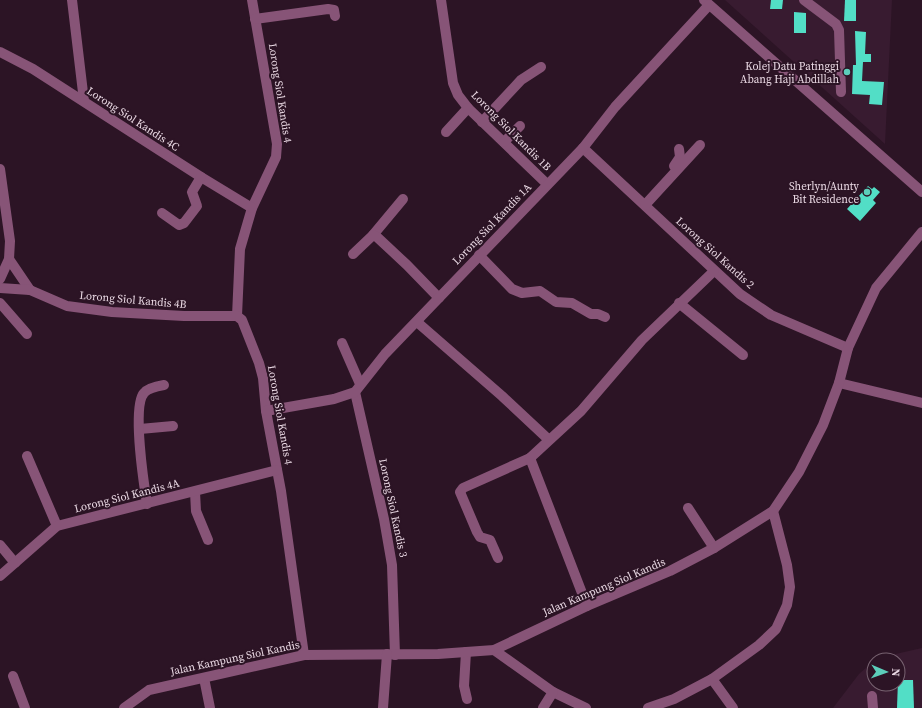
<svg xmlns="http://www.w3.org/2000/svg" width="922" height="708" viewBox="0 0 922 708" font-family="'Source Serif 4',serif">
  <rect width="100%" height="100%" fill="#2c1425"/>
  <g fill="#381b30">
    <polygon points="725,0 892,0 885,144"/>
    <polygon points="922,648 922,708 833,708 859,674 874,661 874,684 898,684 898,660 876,660 878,658"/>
  </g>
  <g fill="#52dec6">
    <polygon points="771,0 783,0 782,9 770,9"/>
    <polygon points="845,0 856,0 856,21 844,21"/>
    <polygon points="794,12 806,13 806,33 794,33"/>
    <polygon points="855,31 866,32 865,54 871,54 871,62 863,62 862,81 884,82 882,105 869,104 870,95 852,94 853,65 856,65"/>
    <polygon points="868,186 872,189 874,187 880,192 873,200 876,203 860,221 847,209"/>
    <polygon points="898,680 913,680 914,708 897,708"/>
  </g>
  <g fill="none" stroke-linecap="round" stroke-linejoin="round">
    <g stroke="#875477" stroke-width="10">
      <polyline points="72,0 84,101"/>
      <polyline points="252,0 277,144 276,157 252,208 240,249 237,316 242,320 259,363 263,378 266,411 281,491 304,655"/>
      <polyline points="441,0 453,83 458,95 468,108 547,184"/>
      <polyline points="704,0 922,192"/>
      <polyline points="804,0 836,24 839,30 841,92"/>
      <polyline points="255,19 328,9 334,10 335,16"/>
      <polyline points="0,52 33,69 201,177 252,208"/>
      <polyline points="482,122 521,80 541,67"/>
      <polyline points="446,132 468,108"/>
      <polyline points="504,142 520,126"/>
      <polyline points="583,148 740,294 771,315 848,348"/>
      <polyline points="674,166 680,157 679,149"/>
      <polyline points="0,169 10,241 9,259 0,279"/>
      <polyline points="645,205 700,145"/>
      <polyline points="162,213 179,225 184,223 197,206 192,192 201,177"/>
      <polyline points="373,235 403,199"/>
      <polyline points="353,254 373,235 377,237 407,265 439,298"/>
      <polyline points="479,255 512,289 522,293 540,291 556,302 572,303 591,314 598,314 605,317"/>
      <polyline points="9,259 30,290"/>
      <polyline points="0,288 30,290 67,306 112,312 184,316 237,316"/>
      <polyline points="0,303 27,334"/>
      <polyline points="679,303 743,355"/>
      <polyline points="417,322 502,396 548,439"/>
      <polyline points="342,343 360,384"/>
      <polyline points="839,383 922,403"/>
      <polyline points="355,392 384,519 392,565 395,655"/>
      <polyline points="266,411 334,399 355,392 385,354 583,148 615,107 709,5"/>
      <polyline points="140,429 173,426"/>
      <polyline points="27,456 57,526"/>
      <polyline points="195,492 196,511 208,540"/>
      <path d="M147 504C144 485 132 406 144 393 148 388 158 386 164 385"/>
      <polyline points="688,508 714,548"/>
      <polyline points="0,545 15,563"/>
      <polyline points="498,558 490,540 480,537 477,532 460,492 463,488 530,458"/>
      <polyline points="0,576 57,526 277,470"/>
      <polyline points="587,606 530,458 581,411 642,340 714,271"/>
      <polyline points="494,650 553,692 586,708"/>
      <polyline points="466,652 464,686 467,699"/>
      <polyline points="13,676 25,708"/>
      <polyline points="204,678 210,708"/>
      <polyline points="712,679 733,708"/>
      <polyline points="872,696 873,708"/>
      <polyline points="124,708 149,690 304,655 438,654 494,650 587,606 670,571 714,548 773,511 799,472 823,425 839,383 848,348 876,288 922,232"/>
      <polyline points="383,708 387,654"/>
      <polyline points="543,708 553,692"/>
      <polyline points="648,708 674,699 712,679 759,645 776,629 787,605 790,587 787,565 773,511"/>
    </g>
  </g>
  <g fill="#5cceba" stroke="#2c1425" stroke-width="1.5">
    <circle cx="847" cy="72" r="4"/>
    <circle cx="867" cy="192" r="4"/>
  </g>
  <g text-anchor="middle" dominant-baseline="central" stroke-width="4" stroke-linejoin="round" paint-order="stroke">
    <g font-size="11" fill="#ead9e4" stroke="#2c1425" text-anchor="end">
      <text x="839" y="66">Kolej Datu Patinggi<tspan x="839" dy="13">Abang Haji Abdillah</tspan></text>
      <text x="859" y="186">Sherlyn/Aunty<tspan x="859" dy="13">Bit Residence</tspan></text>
    </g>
    <g font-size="11" fill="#ead9e4" stroke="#2c1425">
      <text transform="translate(280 93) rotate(81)">Lorong Siol Kandis 4</text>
      <text transform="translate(133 119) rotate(33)">Lorong Siol Kandis 4C</text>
      <text transform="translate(511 131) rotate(45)">Lorong Siol Kandis 1B</text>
      <text transform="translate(492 224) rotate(-46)">Lorong Siol Kandis 1A</text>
      <text transform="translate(715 253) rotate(42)">Lorong Siol Kandis 2</text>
      <text transform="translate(133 300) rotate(5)">Lorong Siol Kandis 4B</text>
      <text transform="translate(280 415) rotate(80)">Lorong Siol Kandis 4</text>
      <text transform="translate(127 496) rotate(-14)">Lorong Siol Kandis 4A</text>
      <text transform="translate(393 508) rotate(78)">Lorong Siol Kandis 3</text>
      <text transform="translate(604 587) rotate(-23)">Jalan Kampung Siol Kandis</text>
      <text transform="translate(235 658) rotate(-12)">Jalan Kampung Siol Kandis</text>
    </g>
  </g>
  <g transform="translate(886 672) rotate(92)"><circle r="19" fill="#2c1425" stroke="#786371"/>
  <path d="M0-3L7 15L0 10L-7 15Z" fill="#5cceba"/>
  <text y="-6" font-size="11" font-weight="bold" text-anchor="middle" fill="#ead9e4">N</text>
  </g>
</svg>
